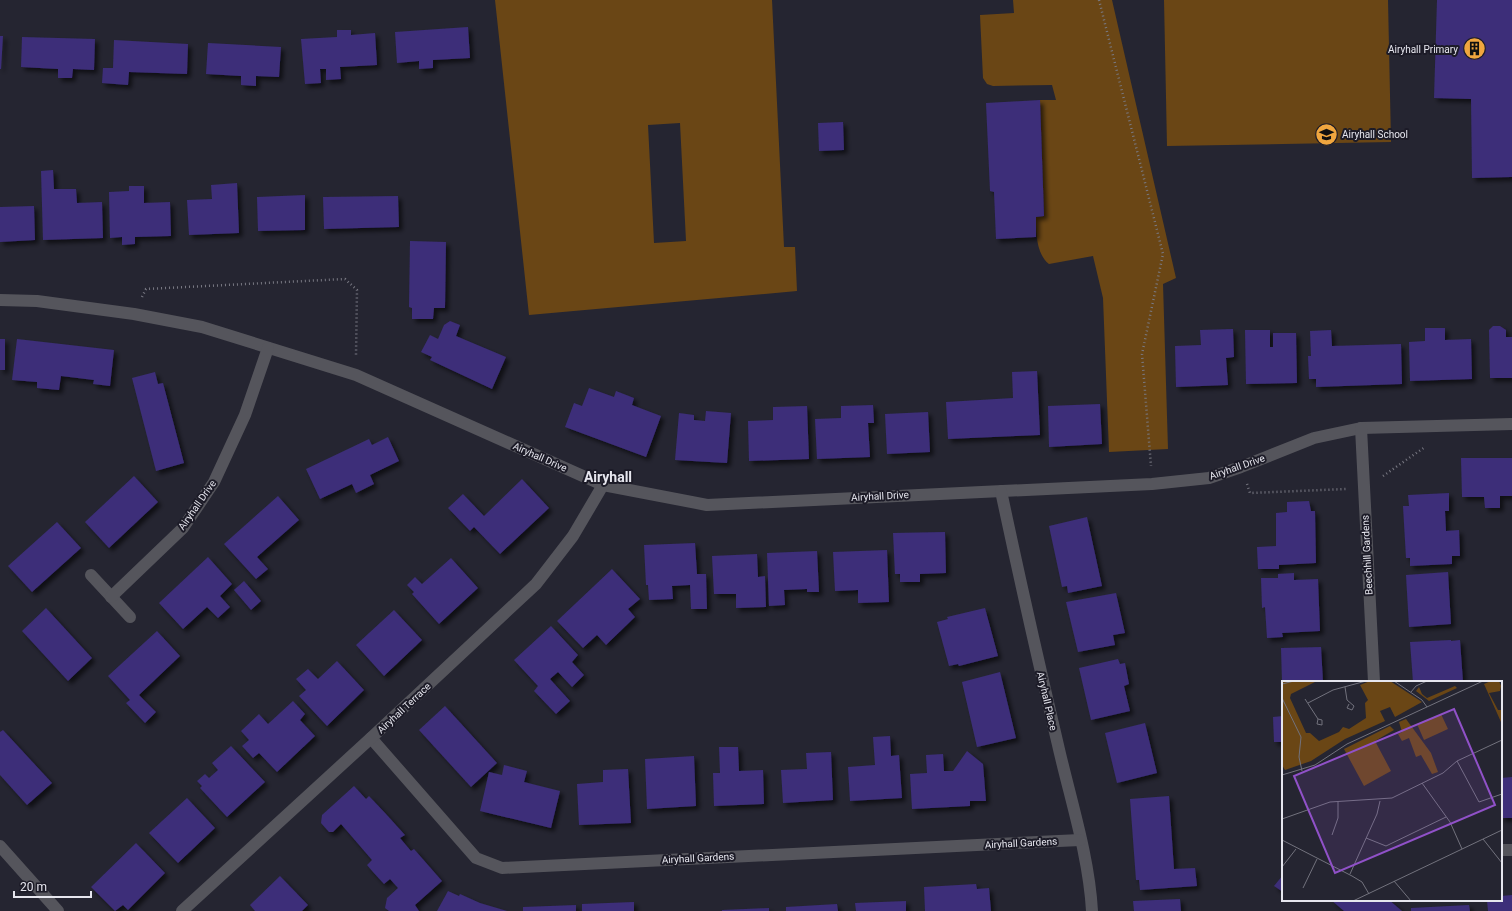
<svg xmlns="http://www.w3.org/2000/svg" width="1512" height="911" viewBox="0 0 1512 911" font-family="Roboto,sans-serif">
  <defs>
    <filter id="shadow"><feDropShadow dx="3.5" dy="3.5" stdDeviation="2" flood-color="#0009"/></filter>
  </defs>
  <rect width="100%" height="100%" fill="#252531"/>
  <g fill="#6a4615" fill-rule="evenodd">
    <path d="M495 0H772L784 247H795L797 291 529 315ZM680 123 686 241 654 243 648 125Z"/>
    <path d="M1013 0H1112L1176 278 1163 284 1168 449 1109 452 1103 298 1093 256 1049 264C1036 254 1036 232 1036 217L1044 216 1040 100H1056L1052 85 993 86 987 84 983 78 980 15 1014 13Z"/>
    <polygon points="1164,0 1388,0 1391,142 1167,146"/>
  </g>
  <g fill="#3c2e79" filter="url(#shadow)">
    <polygon points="1437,0 1512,0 1512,177 1472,178 1471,99 1434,98"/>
    <polygon points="468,27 470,58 433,60 433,68 419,69 419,61 397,63 395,32"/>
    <polygon points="337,30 351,30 351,35 375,33 377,65 340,67 341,79 326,80 326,69 320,69 321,83 305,84 301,39 337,37"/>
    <polygon points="0,36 3,36 1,69 0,69"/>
    <polygon points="22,37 95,39 94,70 73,69 72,78 58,78 58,69 21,67"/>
    <polygon points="114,40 188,44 187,74 129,72 128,85 102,83 103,68 113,68"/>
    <polygon points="208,43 281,47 279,77 256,76 256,86 241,85 241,76 206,74"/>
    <polygon points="1040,100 1044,216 1036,217 1036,237 996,239 994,192 990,191 986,103"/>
    <polygon points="843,122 844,150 819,151 818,123"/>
    <polygon points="53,170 54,189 76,189 77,203 102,202 103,238 43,240 41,171"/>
    <polygon points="237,183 239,233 189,235 187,200 212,199 211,185"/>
    <polygon points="129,186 144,186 144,203 170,202 171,236 135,237 135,244 122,245 122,237 110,238 109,192 129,191"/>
    <polygon points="305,195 305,230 258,231 257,197"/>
    <polygon points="398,196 399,227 324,229 323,197"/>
    <polygon points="34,206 35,240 0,242 0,207"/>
    <polygon points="410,241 446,242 445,308 434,308 433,319 412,319 412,308 409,307"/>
    <polygon points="450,321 460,325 456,336 506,357 492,389 430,360 432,357 421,352 430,335 438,339 444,325"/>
    <polygon points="1493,326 1500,326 1506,330 1506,337 1512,337 1512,378 1490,378 1489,330"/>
    <polygon points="1425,328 1445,328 1445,340 1471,339 1472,379 1410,381 1409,342 1425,341"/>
    <polygon points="1233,329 1234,357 1226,358 1228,385 1176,387 1175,346 1201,345 1200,330"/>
    <polygon points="1245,330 1270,330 1270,347 1273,347 1273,333 1296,333 1297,383 1246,384"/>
    <polygon points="1331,330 1332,346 1401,344 1402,384 1316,387 1316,379 1309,379 1308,356 1311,356 1310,331"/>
    <rect x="0" y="339" width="5" height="31"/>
    <polygon points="17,339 114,350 110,386 93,384 94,380 61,376 59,390 37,388 37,382 12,380"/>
    <polygon points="1037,371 1040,435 948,439 946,402 1013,398 1012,372"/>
    <polygon points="155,372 158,384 163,383 184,463 156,471 132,378"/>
    <polygon points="589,388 614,397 616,391 634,398 632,405 661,416 646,457 565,427 574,403 582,406"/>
    <polygon points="1100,404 1102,444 1049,447 1048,406"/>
    <polygon points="873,405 874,423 868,423 870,457 817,459 815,419 841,418 841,406"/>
    <polygon points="807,406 809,459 749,461 748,421 773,420 773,407"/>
    <polygon points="706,411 731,413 727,463 675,460 679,413 694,415 694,420 705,421"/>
    <polygon points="928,412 930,452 887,454 885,414"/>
    <polygon points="388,437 399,461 370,475 374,484 356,493 352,484 320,499 306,469 369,439 372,445"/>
    <polygon points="1461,458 1512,458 1512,496 1500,496 1500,508 1485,508 1484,497 1462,497"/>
    <polygon points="134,476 158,502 109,548 85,522"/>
    <polygon points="522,479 549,508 500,554 474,527 470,531 448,508 463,494 484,516"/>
    <polygon points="1449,493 1449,511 1445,511 1446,531 1459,530 1460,556 1452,556 1452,564 1410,566 1410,558 1406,558 1403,506 1409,506 1408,495"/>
    <polygon points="278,496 299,520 257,557 268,569 256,579 224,544"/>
    <polygon points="1309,501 1311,511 1315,511 1316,563 1279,565 1279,569 1258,569 1257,547 1276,546 1276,513 1287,512 1287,502"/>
    <polygon points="1087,517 1102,586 1068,593 1067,586 1062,587 1049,526"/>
    <polygon points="57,522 81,548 32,592 8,566"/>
    <polygon points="945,532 946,573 920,574 920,582 900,582 900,574 895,574 893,533"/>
    <polygon points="695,543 697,574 706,574 707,609 691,609 690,585 672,586 673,599 649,600 648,585 646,585 644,545"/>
    <polygon points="887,550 889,602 858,603 858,590 835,591 833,552"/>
    <polygon points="817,551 819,592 807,592 807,589 784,590 785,605 769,606 767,553"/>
    <polygon points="757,554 758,577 765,576 766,607 736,608 736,594 714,594 712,556"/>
    <polygon points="208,557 232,584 220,596 230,607 218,618 207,607 183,629 159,603"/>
    <polygon points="451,558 478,588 439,624 412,594 414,592 407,585 415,577 422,584"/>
    <polygon points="612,569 640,599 628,609 635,617 606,645 597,635 583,648 557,621"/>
    <polygon points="1448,572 1451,624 1409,627 1406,575"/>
    <polygon points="1294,573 1294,580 1318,579 1320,631 1282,633 1283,637 1267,638 1265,607 1262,608 1261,578 1278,578 1278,574"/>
    <polygon points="244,581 261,601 251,610 234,590"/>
    <polygon points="1116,593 1125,633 1113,635 1115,645 1078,652 1066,602"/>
    <polygon points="46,608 92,658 68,681 22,631"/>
    <polygon points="985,608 998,656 959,666 958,664 949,666 937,622 948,619 947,617"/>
    <polygon points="394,610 422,640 384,676 356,645"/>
    <polygon points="551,626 578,655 572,662 584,675 572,687 558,672 550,679 570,701 556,714 534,691 538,686 514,660"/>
    <polygon points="157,631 180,656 139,695 156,712 145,723 126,703 130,700 108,676"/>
    <polygon points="1451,640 1451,641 1460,640 1463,682 1413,682 1410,642"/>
    <polygon points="1321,647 1323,682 1282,682 1281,648"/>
    <polygon points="1118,659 1120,664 1125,663 1129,684 1124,686 1130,711 1091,720 1079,668"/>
    <polygon points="337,661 364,690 327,726 299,696 306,690 296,679 308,669 318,679"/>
    <polygon points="1000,672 1016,738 977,747 962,682"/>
    <polygon points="293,701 305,714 300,720 315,736 277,772 259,753 253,758 242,746 249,740 241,731 259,714 268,724"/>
    <polygon points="445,706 497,763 471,787 419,730"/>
    <polygon points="1283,716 1283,742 1274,742 1273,717"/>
    <polygon points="1145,723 1157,773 1117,783 1105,733"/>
    <polygon points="3,730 52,783 27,805 0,775 0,732"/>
    <polygon points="890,736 891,756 899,755 902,798 850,801 848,767 875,765 873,737"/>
    <polygon points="231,746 265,782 227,817 200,788 202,786 197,781 205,774 209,778 218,770 212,763"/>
    <polygon points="719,747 738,747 739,771 763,770 764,804 714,806 713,773 720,773"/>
    <polygon points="967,751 983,764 986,801 970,801 970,806 912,809 910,774 927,773 926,755 943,754 944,771 953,771"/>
    <polygon points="831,752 833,800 783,803 781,770 807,769 806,753"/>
    <polygon points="694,756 696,806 647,809 645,759"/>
    <polygon points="504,765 527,771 524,782 560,791 551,828 480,811 489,772 502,775"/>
    <polygon points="628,769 631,823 579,825 577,784 603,782 603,770"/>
    <polygon points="1512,777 1512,818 1501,818 1501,778"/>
    <polygon points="354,786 366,799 369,796 386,814 405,835 400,838 411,851 414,849 442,881 415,905 419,911 389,911 385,908 387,898 398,888 390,879 384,884 373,872 367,865 372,860 341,824 333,832 329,832 321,823 322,815"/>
    <polygon points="1169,796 1174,869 1195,868 1197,886 1140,890 1139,880 1136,880 1130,799"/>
    <polygon points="187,798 215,828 178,863 149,833"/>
    <polygon points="136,843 165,873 128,910 123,905 115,911 91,887"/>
    <polygon points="1283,875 1283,892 1274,886"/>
    <polygon points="280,876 308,905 302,911 255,911 250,905"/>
    <polygon points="976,884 977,889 989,888 991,911 925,911 924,887"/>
    <polygon points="448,891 459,896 460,894 480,903 507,911 437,911"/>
    <polygon points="1512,895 1512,911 1488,911 1487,900 1501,900 1501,896"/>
    <polygon points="1180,899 1181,911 1134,911 1133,901"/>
    <polygon points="1331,900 1389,900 1402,911 1344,911"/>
    <polygon points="906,901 906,911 856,911 855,903"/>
    <polygon points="634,902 634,911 582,911 582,904"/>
    <polygon points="837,904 838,911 786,911 786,907"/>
    <polygon points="576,905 576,911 523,911 523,907"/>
    <polygon points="1469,905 1470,911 1411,911 1411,908"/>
    <polygon points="769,908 769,911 722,911 722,910"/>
  </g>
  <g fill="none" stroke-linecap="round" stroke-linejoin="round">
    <g stroke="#797983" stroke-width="2.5" stroke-dasharray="1 3" stroke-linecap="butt">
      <polyline points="1099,0 1163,254 1142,354 1151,466"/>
      <polyline points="142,297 146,289 345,279 357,290 356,355"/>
      <polyline points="1383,476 1425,447"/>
      <polyline points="1247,484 1250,493 1346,489"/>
    </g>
    <g stroke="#55555c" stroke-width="12">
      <polyline points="0,300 37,301 134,314 202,327 356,375 603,485 707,505 1152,484 1209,478 1241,467 1314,438 1361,428 1512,424"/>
      <polyline points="1361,428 1374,682"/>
      <path d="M1001 491C1019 576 1038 660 1058 745 1070 798 1089 856 1092 911"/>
      <polyline points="91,575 130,617"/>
      <polyline points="111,597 183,528 214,482 245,415 268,348"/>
      <polyline points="371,738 476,858 502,868 1080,840"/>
      <polyline points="0,846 58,911"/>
      <polyline points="1501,850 1512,850"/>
      <polyline points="182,911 371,738 536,584 573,536 603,485"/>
    </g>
  </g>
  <defs>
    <symbol id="building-disc" viewBox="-11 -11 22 22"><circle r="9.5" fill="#f0a63f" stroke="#1c1b27"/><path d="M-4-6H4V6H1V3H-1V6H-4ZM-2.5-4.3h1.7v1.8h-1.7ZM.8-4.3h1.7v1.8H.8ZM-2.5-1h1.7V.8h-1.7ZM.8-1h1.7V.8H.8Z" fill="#111"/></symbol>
    <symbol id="school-disc" viewBox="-11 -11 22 22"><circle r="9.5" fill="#f0a63f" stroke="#1c1b27"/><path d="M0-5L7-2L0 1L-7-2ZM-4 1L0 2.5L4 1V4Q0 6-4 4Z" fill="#111"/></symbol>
  </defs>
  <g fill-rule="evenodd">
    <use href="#building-disc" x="1462" y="36" width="25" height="25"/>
    <use href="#school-disc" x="1314" y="122" width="25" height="25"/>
  </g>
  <g text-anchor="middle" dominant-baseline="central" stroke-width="4" stroke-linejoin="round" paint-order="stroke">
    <g font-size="10" fill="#e6e6ee" stroke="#1c1b27" text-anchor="end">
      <text x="1458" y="49">Airyhall Primary</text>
      <text x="1342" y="134" text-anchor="start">Airyhall School</text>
    </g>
    <g font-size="10" fill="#e6e6ee" stroke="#1c1b27">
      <text transform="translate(540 457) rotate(24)">Airyhall Drive</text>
      <text transform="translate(1237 467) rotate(-19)">Airyhall Drive</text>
      <text transform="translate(880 496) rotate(-3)">Airyhall Drive</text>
      <text transform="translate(197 505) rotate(-55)">Airyhall Drive</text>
      <text transform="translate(1367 555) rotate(-93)">Beechhill Gardens</text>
      <text transform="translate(1047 701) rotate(77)">Airyhall Place</text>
      <text transform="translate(404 708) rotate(-43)">Airyhall Terrace</text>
      <text transform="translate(1021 843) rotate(-3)">Airyhall Gardens</text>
      <text transform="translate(698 858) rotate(-3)">Airyhall Gardens</text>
    </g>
    <g font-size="14" font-weight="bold" fill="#e6e6ee" stroke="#1c1b27">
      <text x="608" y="477">Airyhall</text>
    </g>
  </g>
  <g transform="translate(1282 681)">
    <rect width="220" height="220" fill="#252531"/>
    <path d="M0 0H35L9 13 8 17 24 52H28L37 60 57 51 61 46 67 48 84 37 83 22 86 19 78 4 88 0H108L140 21 113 36 108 26 98 30 103 40 63 58 29 80 3 89 0 84ZM209 0H217L219 5 218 10 207 12 216 29H220L219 41 202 3ZM173 5 175 7 147 20 134 10 137 6 140 13 145 17ZM159 33 166 48 142 59 135 43ZM124 38 149 72 156 91 150 93 139 74 134 76 127 57 120 60 116 53 120 51 117 41ZM108 45 112 49 93 60 109 90 82 105 62 68Z" fill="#6a4615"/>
    <path fill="none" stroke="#72727d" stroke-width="1" d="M112 0 140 19 145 26M0 3 12 0M63 6 65 19 72 25 70 29 65 27 67 23M129 11 134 5 145 0M0 17 19 56 17 76 20 90M23 18 36 38 35 43 40 44V39L36 38M26 22 51 9 84 0M175 80 197 121 220 113M0 94 33 84 65 63 201 0M140 102 168 141 180 168M0 138 48 121 110 117 161 92 175 80 220 59M50 154 56 137V120M84 157 104 165 164 136M201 158 220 182M0 159 70 195 80 201 87 213M0 186 14 168M68 193 95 133 98 120M112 200 129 220M21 207 35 178M71 220 220 149"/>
    <path fill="#9051c8" fill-opacity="0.15" stroke="#9051c8" stroke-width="2" d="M172 28 213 124 53 192 12 95Z"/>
    <rect width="220" height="220" fill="none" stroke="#e6e6ee" stroke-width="2"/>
  </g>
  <path d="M14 891v6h77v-6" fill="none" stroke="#e6e6ee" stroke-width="2"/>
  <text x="20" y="891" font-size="12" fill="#e6e6ee" stroke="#1c1b27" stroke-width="3" paint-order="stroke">20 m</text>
</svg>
